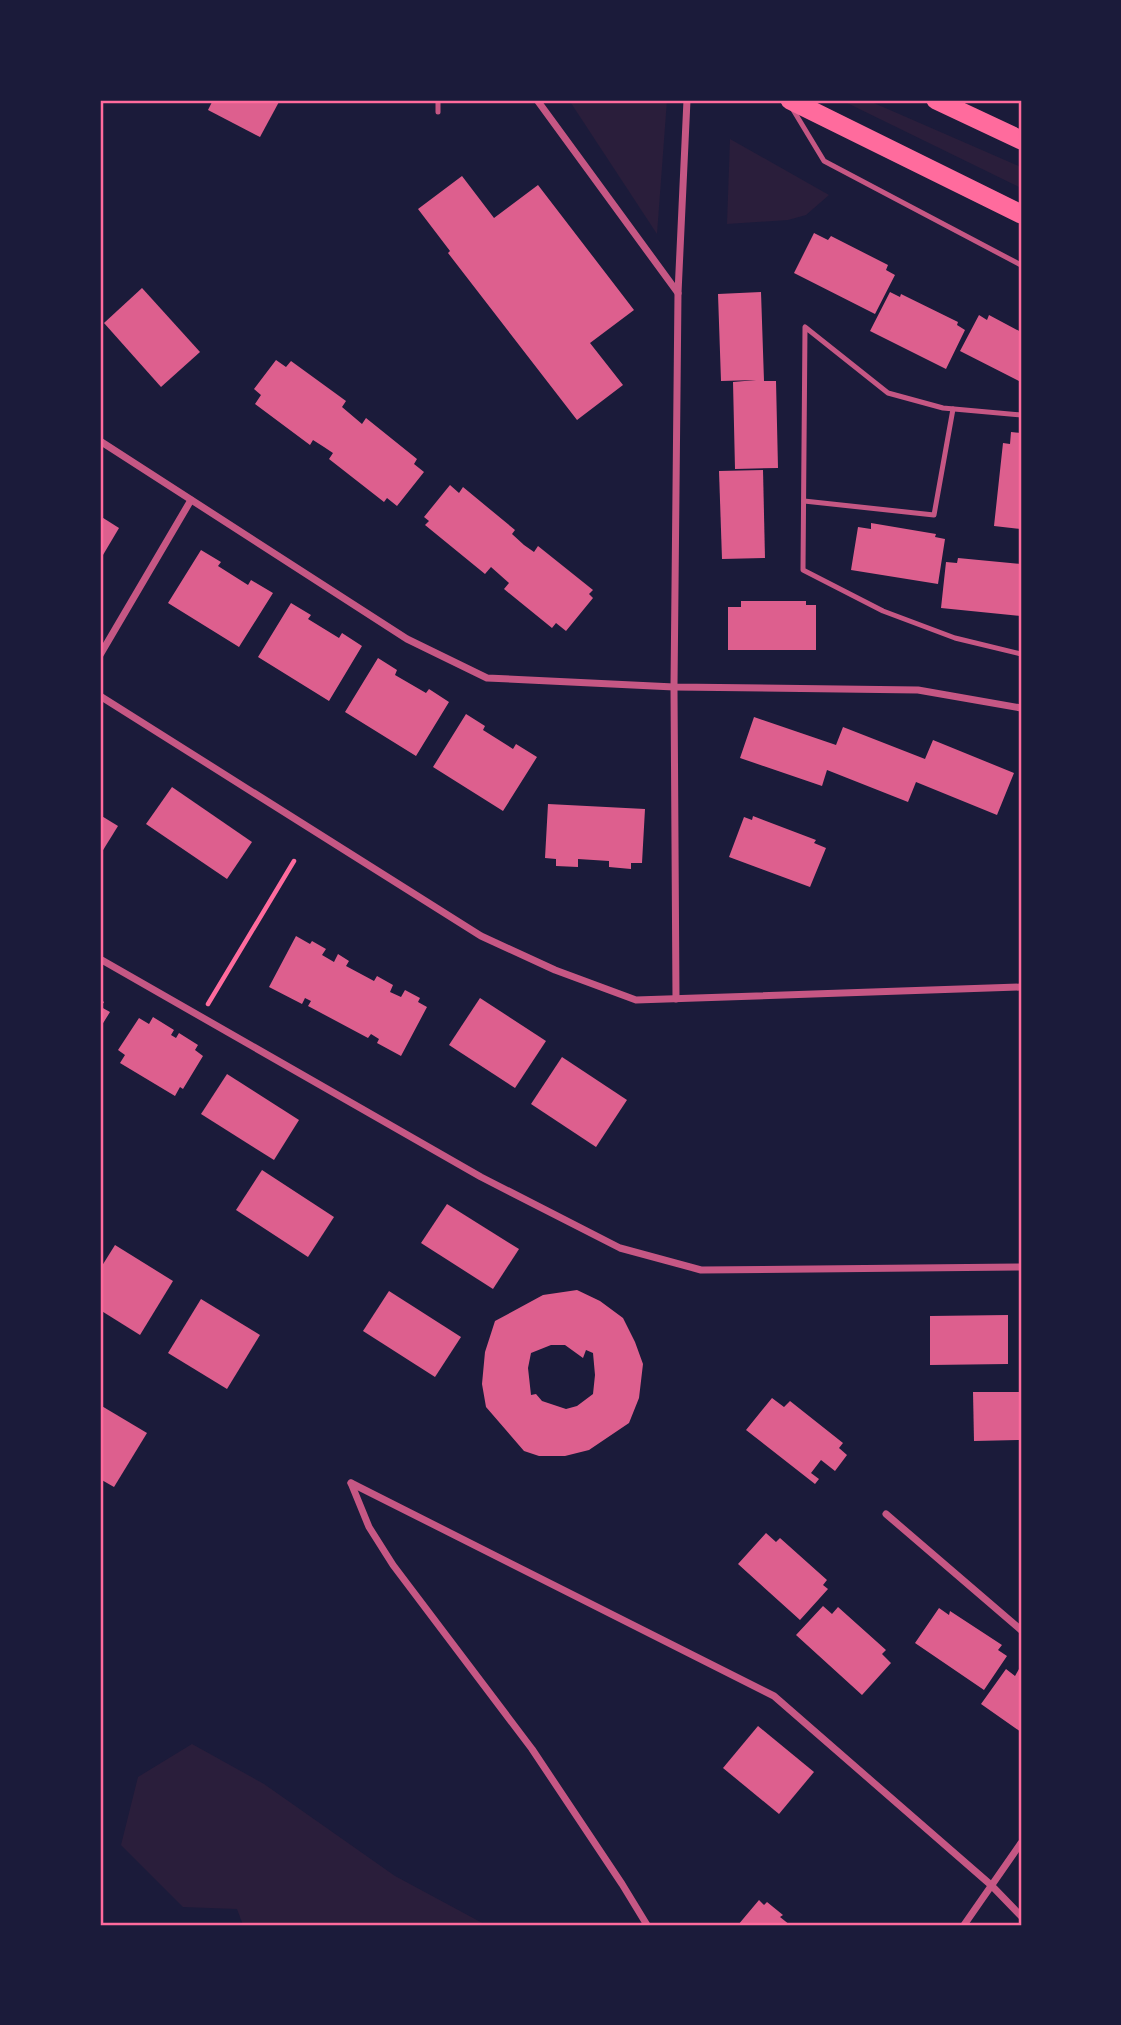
<svg xmlns="http://www.w3.org/2000/svg" width="1121" height="2025" viewBox="0 0 1121 2025" font-family="Manrope,sans-serif">
  <rect width="100%" height="100%" fill="#1b1b3a"/>
  <g fill="#2a1e3b">
    <polygon points="569,100 667,100 657,234"/>
    <polygon points="841,100 867,100 1021,167 1021,188"/>
    <polygon points="730,139 829,195 806,215 788,220 727,224"/>
    <polygon points="192,1744 264,1784 395,1876 486,1925 243,1925 237,1909 183,1907 121,1845 138,1777"/>
  </g>
  <g fill="#dd5f8e" fill-rule="evenodd">
    <polygon points="213,100 280,100 260,137 208,110"/>
    <polygon points="462,176 494,218 538,185 634,310 590,343 623,385 577,420 448,253 450,251 418,209"/>
    <polygon points="814,233 828,240 831,236 888,265 886,270 895,275 875,314 794,273"/>
    <polygon points="142,288 200,352 161,387 104,323"/>
    <polygon points="761,292 764,381 776,381 778,468 735,469 733,382 756,380 721,381 718,294"/>
    <polygon points="890,292 900,297 901,294 958,322 957,325 965,330 946,369 870,331"/>
    <polygon points="979,315 987,320 989,315 1021,332 1021,382 960,351"/>
    <polygon points="276,360 286,367 291,361 346,401 342,407 362,424 366,418 417,459 414,464 424,472 397,506 387,498 384,502 329,459 333,453 324,447 313,440 310,445 255,404 261,395 254,389"/>
    <polygon points="1011,432 1021,433 1021,529 994,526 1003,443 1010,444"/>
    <polygon points="763,470 765,558 722,559 719,471"/>
    <polygon points="450,485 459,493 463,487 515,530 512,534 524,545 534,552 538,546 593,590 589,594 593,598 566,631 556,623 552,628 504,589 509,583 491,567 485,574 425,525 429,521 424,517"/>
    <polygon points="100,516 119,528 100,560"/>
    <polygon points="871,523 936,534 935,537 945,539 938,584 851,570 858,527 871,529"/>
    <polygon points="201,550 221,562 218,566 248,585 251,580 273,593 239,647 168,603"/>
    <polygon points="958,558 1021,564 1021,616 941,608 946,562 957,563"/>
    <polygon points="741,601 806,601 806,605 816,605 816,650 728,650 728,607 741,607"/>
    <polygon points="291,603 311,615 308,619 339,638 342,633 362,646 329,701 258,657"/>
    <polygon points="378,658 397,670 395,675 426,693 429,689 449,702 416,756 345,712"/>
    <polygon points="466,714 485,726 483,730 513,749 516,744 537,757 503,811 433,767"/>
    <polygon points="754,717 836,745 843,727 925,759 933,740 1014,773 997,815 916,782 908,802 827,770 822,786 740,758"/>
    <polygon points="172,787 252,842 227,879 146,824"/>
    <polygon points="548,804 645,809 642,863 631,863 631,869 609,867 609,861 578,859 578,867 556,866 556,859 545,858"/>
    <polygon points="100,815 118,826 100,855"/>
    <polygon points="753,816 816,840 814,843 826,848 810,887 729,857 744,817 752,820"/>
    <polygon points="296,936 310,944 312,941 326,949 322,955 334,962 338,954 349,961 346,966 374,981 377,976 393,985 390,992 401,997 405,990 420,998 418,1002 427,1007 401,1056 377,1043 379,1039 371,1034 368,1038 308,1006 311,1001 305,998 302,1004 269,987"/>
    <polygon points="480,998 546,1041 515,1088 449,1045"/>
    <polygon points="100,999 104,1002 101,1007 110,1012 100,1028"/>
    <polygon points="153,1017 174,1030 171,1035 176,1038 179,1033 198,1045 195,1050 203,1056 183,1089 180,1087 175,1096 120,1063 125,1055 118,1050 139,1018 149,1024"/>
    <polygon points="562,1057 627,1100 596,1147 531,1104"/>
    <polygon points="227,1074 299,1120 274,1160 201,1114"/>
    <polygon points="262,1170 334,1217 308,1257 236,1210"/>
    <polygon points="447,1204 519,1249 493,1289 421,1243"/>
    <polygon points="115,1245 173,1281 140,1335 100,1310 100,1269"/>
    <path d="M577 1290 600 1301 623 1318 635 1342 643 1364 639 1398 629 1423 589 1450 565 1456H539L524 1451 486 1407 482 1384 485 1352 495 1321 543 1295ZM551 1345H565L583 1358 586 1350 593 1353 595 1375 593 1394 577 1406 566 1409 542 1401 536 1394 531 1395 528 1368 531 1353Z"/>
    <polygon points="389,1291 461,1337 435,1377 363,1331"/>
    <polygon points="201,1299 260,1335 227,1389 168,1353"/>
    <polygon points="1008,1315 1008,1364 930,1365 930,1316"/>
    <polygon points="973,1392 1021,1392 1021,1440 974,1441"/>
    <polygon points="772,1398 784,1407 790,1401 843,1443 839,1448 847,1455 835,1471 821,1460 811,1473 819,1479 815,1484 746,1430"/>
    <polygon points="100,1405 147,1433 114,1487 100,1479"/>
    <polygon points="766,1533 776,1542 780,1538 827,1580 823,1585 828,1589 800,1620 738,1564"/>
    <polygon points="823,1606 832,1614 838,1607 886,1650 882,1654 891,1663 862,1695 796,1635"/>
    <polygon points="939,1608 949,1615 950,1611 1002,1645 998,1650 1007,1656 984,1690 915,1643"/>
    <polygon points="1006,1669 1015,1676 1019,1669 1021,1670 1021,1732 981,1704"/>
    <polygon points="758,1726 814,1772 779,1814 723,1768"/>
    <polygon points="759,1900 764,1905 767,1902 783,1915 780,1917 790,1925 738,1925"/>
  </g>
  <g fill="none" stroke-linecap="round" stroke-linejoin="round">
    <polyline stroke="#ff6b9d" stroke-width="4.5" points="208,1004 294,861"/>
    <g stroke="#c65784" stroke-width="5">
      <polyline points="438,100 438,112"/>
      <polyline points="792,108 824,161 1021,265"/>
      <polyline points="1021,415 943,408 888,393 805,327 803,570 883,611 955,638 1021,654"/>
      <polyline points="804,501 934,515 953,409"/>
    </g>
    <g stroke="#c65784" stroke-width="7">
      <polyline points="537,100 678,293"/>
      <polyline points="100,441 407,639 487,678 674,687 918,690 1021,708"/>
      <polyline points="100,655 191,500"/>
      <polyline points="100,696 481,936 555,970 636,1000 1021,987"/>
      <polyline points="100,959 481,1177 620,1248 701,1270 1021,1267"/>
      <polyline points="676,999 674,687 678,293 687,100"/>
      <polyline points="351,1483 774,1696 991,1885 1021,1916"/>
      <polyline points="351,1483 369,1527 393,1565 532,1749 622,1884 647,1925"/>
      <polyline points="886,1514 1021,1630"/>
      <polyline points="964,1925 1021,1843"/>
    </g>
    <g stroke="#ff6b9d" stroke-width="19">
      <polyline points="790,100 1021,214"/>
      <polyline points="936,100 1021,140"/>
    </g>
  </g>
  <rect width="1121" height="2025" fill="none" stroke="#1b1b3a" stroke-width="203"/>
  <rect x="102" y="102" width="918" height="1822" fill="none" stroke="#ff6b9d" stroke-width="2.5"/>
</svg>
